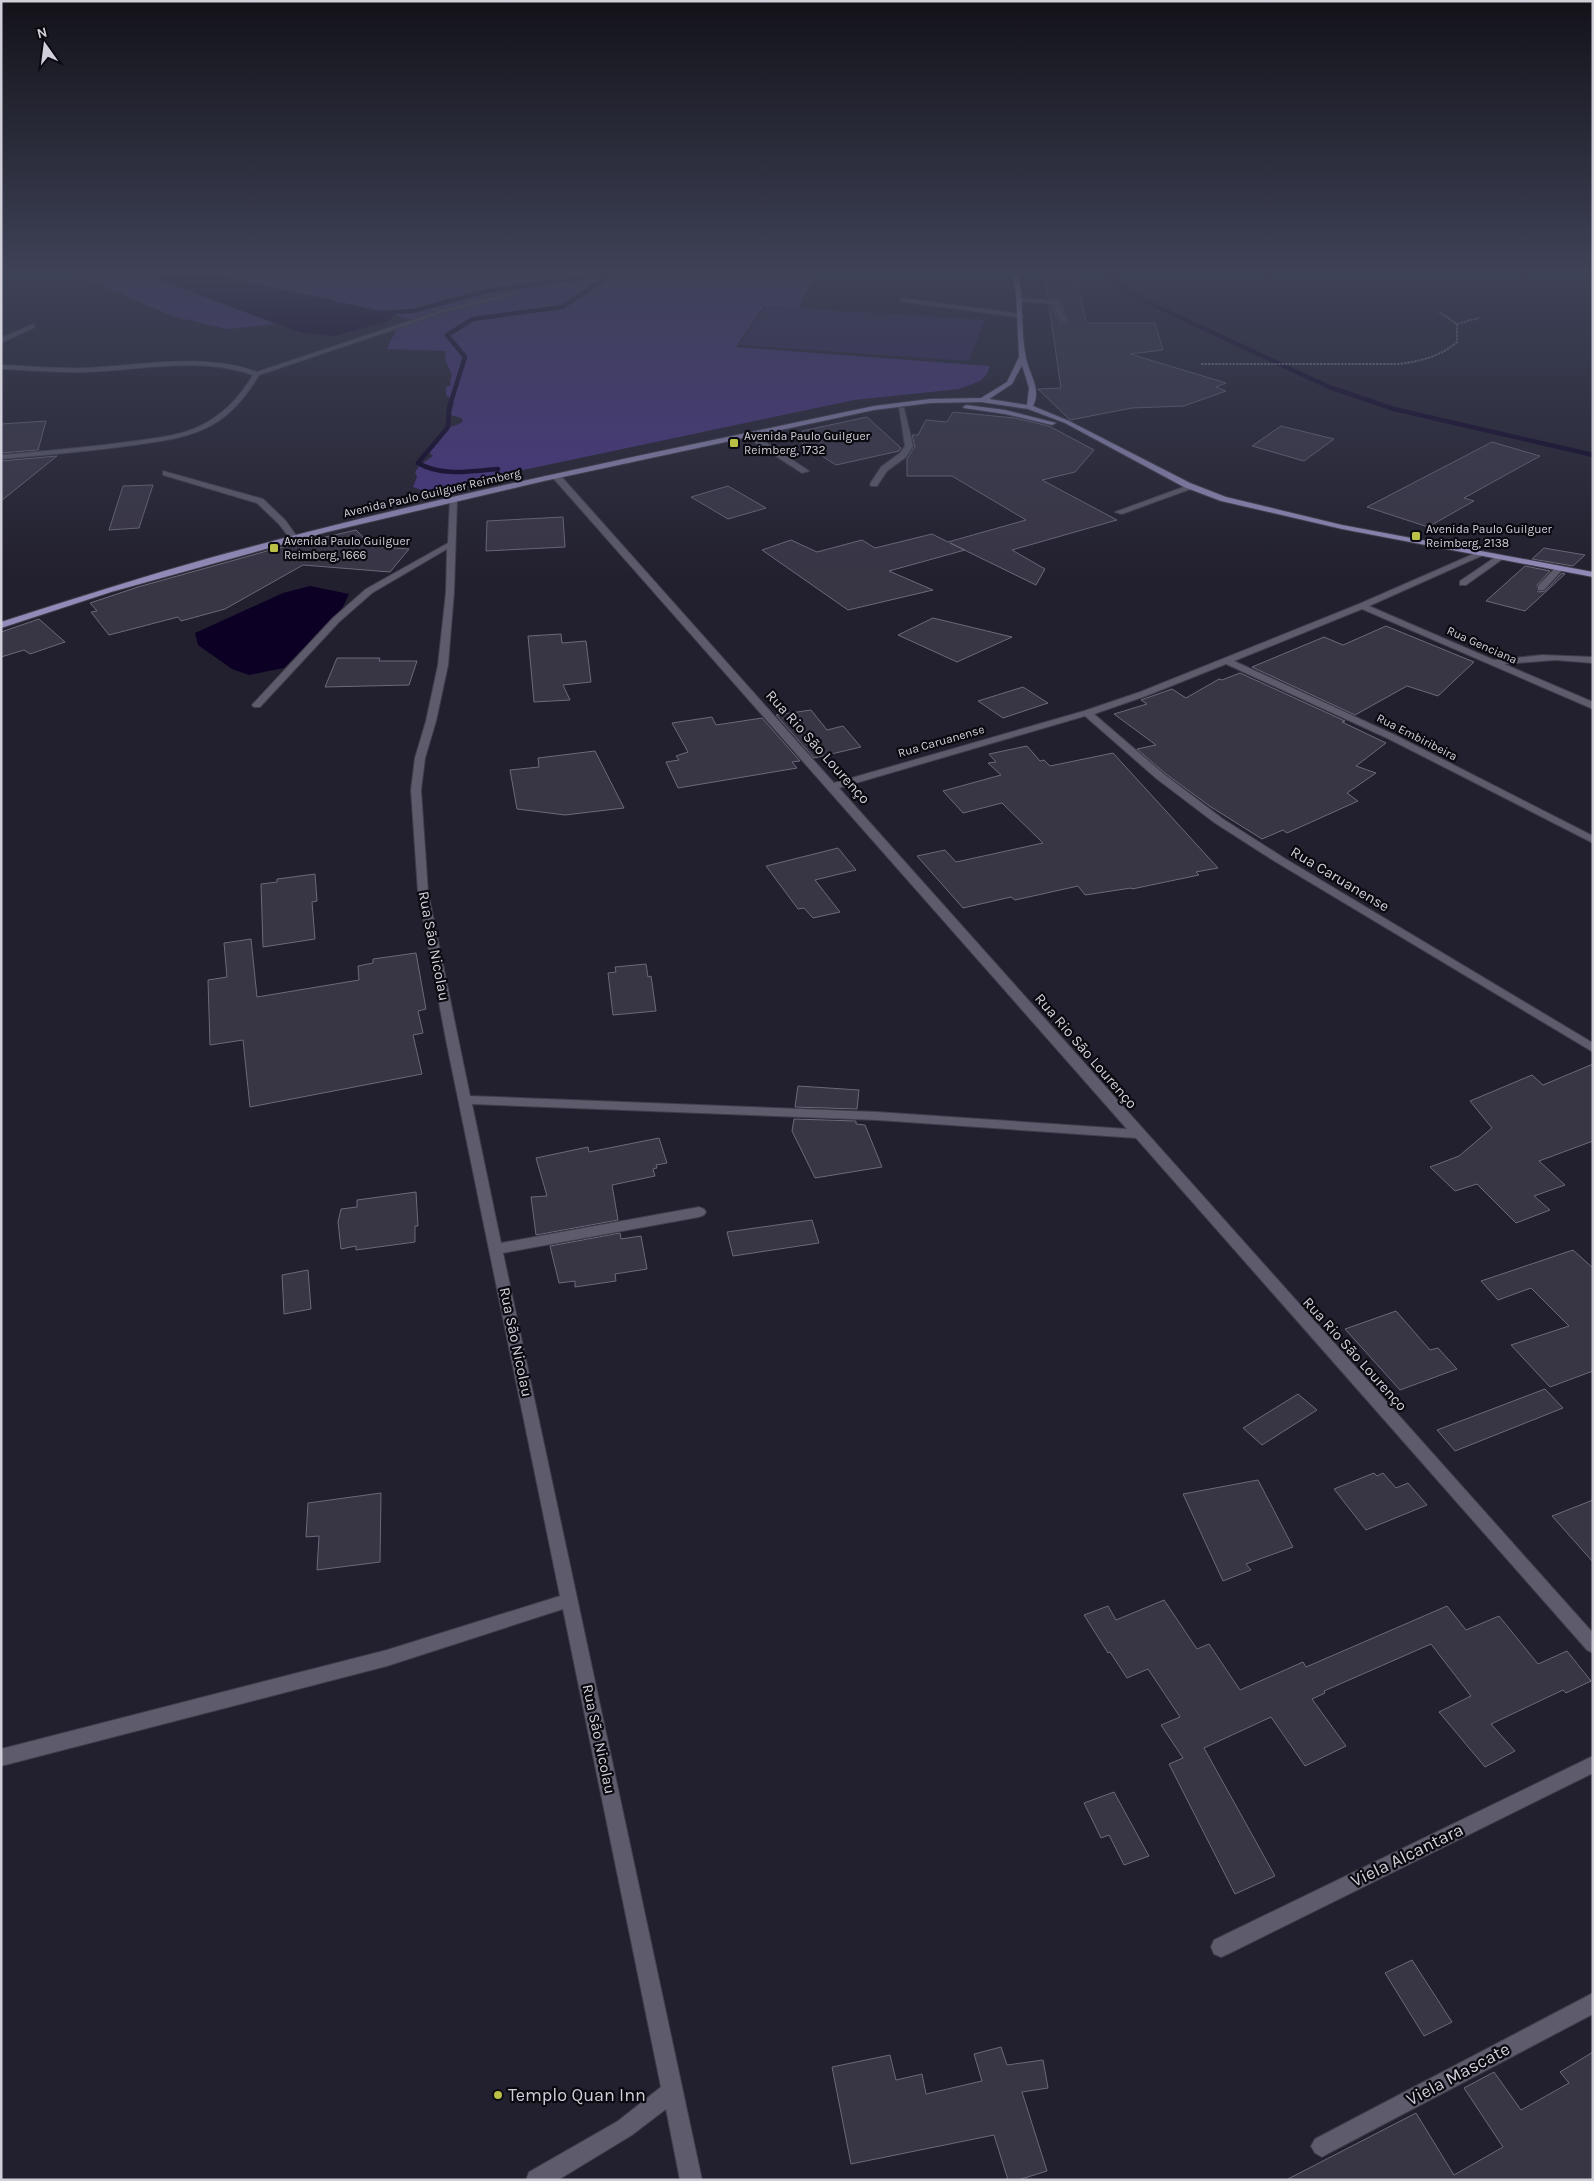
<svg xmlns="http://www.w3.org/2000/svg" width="1594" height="2181" viewBox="0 0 1594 2181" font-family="Karla,sans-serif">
  <rect width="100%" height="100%" fill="#22202e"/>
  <polygon fill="#36295e" points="766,306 985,320 969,361 739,345"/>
  <g fill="#4b3686">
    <polygon points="75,273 142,273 276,324 227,329 172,316"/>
    <path d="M206 273H816L798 308 764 306 736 347 990 366 987 374 980 381 959 389 854 400 424 491 413 487 417 477 415 472 420 465 433 456 429 452C436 444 442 431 448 428 454 425 458 426 463 421L461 418 451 415 454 402 446 395V387L451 385 450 381 452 375 446 362 445 351 387 349 396 330 416 322 394 314Z"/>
  </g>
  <g fill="#0c0025">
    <polygon points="142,273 213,274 394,314 389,321 335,336 301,333"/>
    <polygon points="310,586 349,594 341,611 284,668 249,675 232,669 198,645 195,633 283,593"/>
  </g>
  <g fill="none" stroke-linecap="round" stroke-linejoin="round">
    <g stroke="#0c0025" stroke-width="4.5">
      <polyline points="1111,273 1130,294 1329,387 1394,409 1593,455"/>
      <polyline points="378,313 413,311 487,291 614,273"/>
      <path d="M498 469C471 471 442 477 418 463L448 427 449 408 465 357 447 335 473 319 562 307 611 275"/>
    </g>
  </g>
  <g fill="#383545" stroke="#6b697a">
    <polygon points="1043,273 1076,274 1086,323 1155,323 1163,350 1130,354 1226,383 1216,387 1226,391 1184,406 1132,408 1070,420 1038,389 1061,388 1049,306 1052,306 1060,323 1068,321 1059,300 1047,298"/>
    <polygon points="953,412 1015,418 1049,426 1094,450 1075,472 1042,480 1117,520 1012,550 1045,569 1036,585 950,543 965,550 889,571 933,590 848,610 762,550 791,540 817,552 862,540 875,548 932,534 948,542 1026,520 952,476 907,476 907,459 915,446 912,435 918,435 926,420 947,422"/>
    <polygon points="867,417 901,448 899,451 836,465 794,438 809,435 802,431"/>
    <polygon points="46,421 38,450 1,453 1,424"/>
    <polygon points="1281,426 1334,439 1304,461 1252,446"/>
    <polygon points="1492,442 1540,456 1464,498 1474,501 1428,527 1367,507"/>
    <polygon points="57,456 1,501 1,461"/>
    <polygon points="153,485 139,528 109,530 123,486"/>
    <polygon points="728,486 766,508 728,519 691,497"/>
    <polygon points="563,517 565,547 486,551 487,521"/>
    <polygon points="356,530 372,546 409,549 390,572 303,565 225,609 181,621 178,617 109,635 91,612 97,611 90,603 138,587 274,549"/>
    <polygon points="1544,548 1585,555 1573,566 1532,559"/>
    <polygon points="1525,566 1550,571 1537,585 1538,592 1545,591 1562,573 1565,574 1525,611 1486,601"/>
    <polygon points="933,618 1012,637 957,662 898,635"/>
    <polygon points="39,619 65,642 30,654 24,650 1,657 1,632"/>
    <polygon points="1386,626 1474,662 1438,696 1407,686 1355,715 1252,667 1324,637 1343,645"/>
    <polygon points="561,634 562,643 586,641 591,682 563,685 570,700 534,702 528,636"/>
    <polygon points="337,658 380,658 379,661 417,661 409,685 325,687"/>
    <polygon points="1240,673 1345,721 1342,722 1386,743 1356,766 1376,773 1347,793 1358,801 1287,833 1283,830 1262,839 1211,807 1166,774 1137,749 1156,745 1114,714 1147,704 1141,700 1172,689 1186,698 1219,679 1222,680"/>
    <polygon points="1023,687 1048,703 1003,718 978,701"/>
    <polygon points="811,710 827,730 843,726 861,747 814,758 776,715"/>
    <polygon points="712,717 716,725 762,718 800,761 792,762 797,768 678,788 666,762 679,760 676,756 688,752 672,723"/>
    <polygon points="1027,746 1040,761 1044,760 1050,766 1113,753 1218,868 1196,872 1199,875 1132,889 1131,888 1085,895 1078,886 1015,900 1011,897 963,908 917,856 945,850 956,862 1043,843 1002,803 963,813 943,791 1001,775 988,763 996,762 989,754"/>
    <polygon points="595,751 624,808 565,815 517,809 510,770 539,767 538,758"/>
    <polygon points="838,848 856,870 815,880 840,912 813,918 804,908 798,909 766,866"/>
    <polygon points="315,874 317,901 312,902 315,939 263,947 261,884 277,882 277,879"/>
    <polygon points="251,939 257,997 359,980 358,966 373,963 373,959 416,953 426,1009 418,1011 423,1033 413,1035 422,1074 250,1107 243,1040 210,1045 208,980 227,977 224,943"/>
    <polygon points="646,964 648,977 651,976 656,1011 613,1015 608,973 616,972 615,967"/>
    <polygon points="1593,1064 1593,1141 1539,1161 1565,1185 1534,1196 1550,1210 1516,1223 1477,1184 1455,1191 1430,1167 1459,1156 1492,1128 1470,1101 1532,1075 1543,1085"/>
    <polygon points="798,1086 859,1090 857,1109 795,1107"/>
    <polygon points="794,1119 856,1121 856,1124 865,1125 882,1167 815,1178 792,1131"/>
    <polygon points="659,1138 667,1163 656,1165 657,1168 653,1169 655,1176 612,1185 618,1220 536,1235 531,1197 547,1196 536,1158 588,1147 589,1152"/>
    <polygon points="416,1192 418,1226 415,1226 415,1242 356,1250 356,1246 341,1249 338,1222 341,1209 357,1207 357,1200"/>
    <polygon points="812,1220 819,1243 733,1256 727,1232"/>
    <polygon points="620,1233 621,1239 641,1236 647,1269 615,1274 616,1281 575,1287 575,1281 559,1283 550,1246"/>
    <polygon points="1573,1250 1593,1268 1593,1371 1550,1387 1511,1345 1569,1326 1531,1288 1498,1300 1481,1281"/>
    <polygon points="308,1270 311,1309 284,1314 282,1275"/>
    <polygon points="1396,1311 1430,1350 1438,1348 1457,1369 1400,1390 1345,1329"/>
    <polygon points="1545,1389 1563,1408 1455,1451 1437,1430"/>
    <polygon points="1298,1394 1317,1410 1262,1445 1243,1428"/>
    <polygon points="1374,1473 1377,1476 1383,1473 1396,1488 1408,1483 1427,1505 1366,1530 1334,1489"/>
    <polygon points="1258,1480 1293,1547 1246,1564 1251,1570 1223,1581 1183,1494"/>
    <polygon points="381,1493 380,1562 317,1570 319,1536 306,1537 308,1503"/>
    <polygon points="1593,1500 1593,1562 1552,1516"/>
    <polygon points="1164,1600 1197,1649 1209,1644 1240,1690 1303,1662 1306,1667 1447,1606 1466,1630 1499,1616 1538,1664 1567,1651 1591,1681 1566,1693 1563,1690 1491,1724 1515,1751 1485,1767 1439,1712 1471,1696 1431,1644 1324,1691 1325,1693 1312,1699 1346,1746 1305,1766 1271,1717 1204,1748 1275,1876 1235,1894 1169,1764 1183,1758 1161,1725 1180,1717 1148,1669 1127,1678 1110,1652 1108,1653 1084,1615 1108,1606 1116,1620"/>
    <polygon points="1114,1792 1149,1856 1124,1865 1109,1835 1101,1838 1084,1803"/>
    <polygon points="1412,1960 1452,2022 1424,2036 1385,1973"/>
    <polygon points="1001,2047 1007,2065 1043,2060 1048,2088 1022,2092 1047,2171 1018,2180 1008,2180 994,2135 851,2164 832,2067 890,2055 896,2080 922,2074 926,2094 982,2081 974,2054"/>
    <polygon points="1593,2052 1593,2180 1286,2180 1416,2113 1454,2175 1503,2147 1464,2088 1494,2072 1521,2110 1569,2083 1560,2072"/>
  </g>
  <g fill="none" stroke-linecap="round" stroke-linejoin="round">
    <defs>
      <g id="minor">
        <path d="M512 292 514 295 446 312 259 375C247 395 233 413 212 425 189 438 161 441 135 445 90 451 46 455 1 459V455C46 451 90 447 135 441 156 438 179 436 198 427 222 416 240 397 253 375 201 356 140 370 86 372 57 373 29 370 1 369V365C29 366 57 369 86 368 142 366 203 352 257 372L442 310Z"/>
        <polygon points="901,298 1021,314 1024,316 1021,318 899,301"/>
        <polygon points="1019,298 1057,301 1066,320 1061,321 1053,304 1017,301"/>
        <polygon points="33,324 35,327 1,343 1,338"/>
        <polygon points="899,407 904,408 913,446 906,457 887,471 877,486 871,486 870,484 881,467 900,453 905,446"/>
        <polygon points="749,433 752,433 809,471 802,473 746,437 745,435"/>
        <polygon points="163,471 263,499 285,520 298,538 291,540 279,524 257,503 163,475"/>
        <polygon points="554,475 560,475 834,783 1084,711 1140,692 1359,604 1478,552 1482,554 1481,556 1369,606 1494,660 1542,655 1593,657 1593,663 1555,660 1504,664 1593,702 1593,709 1362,609 1234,661 1395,735 1593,836 1593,843 1389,739 1226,664 1146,696 1094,714 1165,775 1223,819 1284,858 1593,1043 1593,1052 1276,862 1215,823 1157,779 1085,716 839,788 1593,1633 1593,1653 1587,1650 1136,1138 877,1120 472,1104 501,1243 699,1207 704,1209 706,1212 704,1215 699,1217 503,1253 702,2180 680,2180 666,2109 632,2135 558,2180 526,2180 529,2172 618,2121 661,2087 563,1609 387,1666 1,1766 1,1749 387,1650 560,1596 447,1045 418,892 411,790 415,758 426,721 438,665 446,592 447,549 372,593 339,622 260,707 254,707 252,705 333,618 366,589 448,543 450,498 457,500 454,592 448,665 436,721 425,758 421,790 428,892 470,1096 877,1112 1127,1129 554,479"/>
        <polygon points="1189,485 1196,487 1122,514 1115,512"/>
        <polygon points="1497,556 1504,558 1466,585 1460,585 1460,581"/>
        <polygon points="1556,567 1563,569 1544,590 1538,590 1538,586"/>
        <polygon points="1593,1756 1593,1773 1228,1954 1221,1957 1214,1954 1211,1947 1214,1940"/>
        <polygon points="1593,1993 1593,2014 1329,2153 1322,2157 1315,2153 1311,2146 1315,2139"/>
      </g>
      <g id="major">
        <path d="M1012 273H1018L1020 283C1023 308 1021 333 1026 358 1029 374 1042 389 1033 406L1069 421 1190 483 1226 497 1342 525 1593 572V577L1342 529 1221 501 1184 487 1065 423 1028 409 981 402 930 403 874 410 544 481 327 532 111 592 1 628V622C72 599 142 577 213 557 431 497 653 453 874 406L930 399 981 398 1007 382 1019 357 1016 293ZM1022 365 1029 388 1027 405 989 399 1012 384Z"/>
        <polygon points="966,405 1005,410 1056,423 1052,425 1005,414 964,408 963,407"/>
      </g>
    </defs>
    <use href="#minor" stroke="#3f3d49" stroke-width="2"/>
    <use href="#major" stroke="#3f3d49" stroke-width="2"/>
    <g stroke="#7f7e8a" stroke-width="2" stroke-dasharray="2.5 1" stroke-linecap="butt">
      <polyline points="1457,324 1479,318"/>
      <path d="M1201 364H1399C1421 361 1439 357 1457 342V324L1439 312"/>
    </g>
    <use href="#minor" fill="#5d5b6c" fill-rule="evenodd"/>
    <use href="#major" fill="#928bb9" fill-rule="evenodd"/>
  </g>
  <linearGradient id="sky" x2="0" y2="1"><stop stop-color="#131219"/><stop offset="0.47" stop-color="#3e4257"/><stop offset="1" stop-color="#3e4257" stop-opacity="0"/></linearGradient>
  <rect width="1594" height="578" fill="url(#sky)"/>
  <g fill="#bac045" stroke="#0b0a11" stroke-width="2">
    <rect x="729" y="438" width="10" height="10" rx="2.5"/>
    <rect x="1411" y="531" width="10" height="10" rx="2.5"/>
    <rect x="269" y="543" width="10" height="10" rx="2.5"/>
    <circle cx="498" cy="2095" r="5"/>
  </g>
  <g text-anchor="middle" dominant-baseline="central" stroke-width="4.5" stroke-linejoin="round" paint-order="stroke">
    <g font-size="12" fill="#d1d0da" stroke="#0b0a11" text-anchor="start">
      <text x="744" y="436">Avenida Paulo Guilguer<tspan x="744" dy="14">Reimberg, 1732</tspan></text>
      <text x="1426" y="529">Avenida Paulo Guilguer<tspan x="1426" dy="14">Reimberg, 2138</tspan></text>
      <text x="284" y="541">Avenida Paulo Guilguer<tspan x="284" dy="14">Reimberg, 1666</tspan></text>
    </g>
    <g font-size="12" fill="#d1d0da" stroke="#0b0a11">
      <text transform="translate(432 493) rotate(-13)">Avenida Paulo Guilguer Reimberg</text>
      <text transform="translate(1482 645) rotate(24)">Rua Genciana</text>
      <text transform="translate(1417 737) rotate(27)">Rua Embiribeira</text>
      <text transform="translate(941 741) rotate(-16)">Rua Caruanense</text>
    </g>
    <g font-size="15" fill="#d1d0da" stroke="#0b0a11">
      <text transform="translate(818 747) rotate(48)">Rua Rio São Lourenço</text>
      <text transform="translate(1340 879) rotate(31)">Rua Caruanense</text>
      <text transform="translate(434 946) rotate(79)">Rua São Nicolau</text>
      <text transform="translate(1086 1051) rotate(49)">Rua Rio São Lourenço</text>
      <text transform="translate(516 1342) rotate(78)">Rua São Nicolau</text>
      <text transform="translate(1355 1354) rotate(48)">Rua Rio São Lourenço</text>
      <text transform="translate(599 1739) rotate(78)">Rua São Nicolau</text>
    </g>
    <g font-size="18" fill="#d1d0da" stroke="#0b0a11">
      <text transform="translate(1407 1855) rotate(-26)">Viela Alcantara</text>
      <text transform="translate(1458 2074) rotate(-28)">Viela Mascate</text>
    </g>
    <g font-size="18" fill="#d1d0da" stroke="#0b0a11" text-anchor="start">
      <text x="508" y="2095">Templo Quan Inn</text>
    </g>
  </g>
  <rect width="1594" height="2181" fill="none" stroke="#d1d0da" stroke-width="5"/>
  <g transform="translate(45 45) rotate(346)" stroke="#0b0a11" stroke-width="4" paint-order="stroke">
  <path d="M0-4L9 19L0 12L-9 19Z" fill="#d1d0da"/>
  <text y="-8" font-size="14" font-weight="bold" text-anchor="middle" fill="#d1d0da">N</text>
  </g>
</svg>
